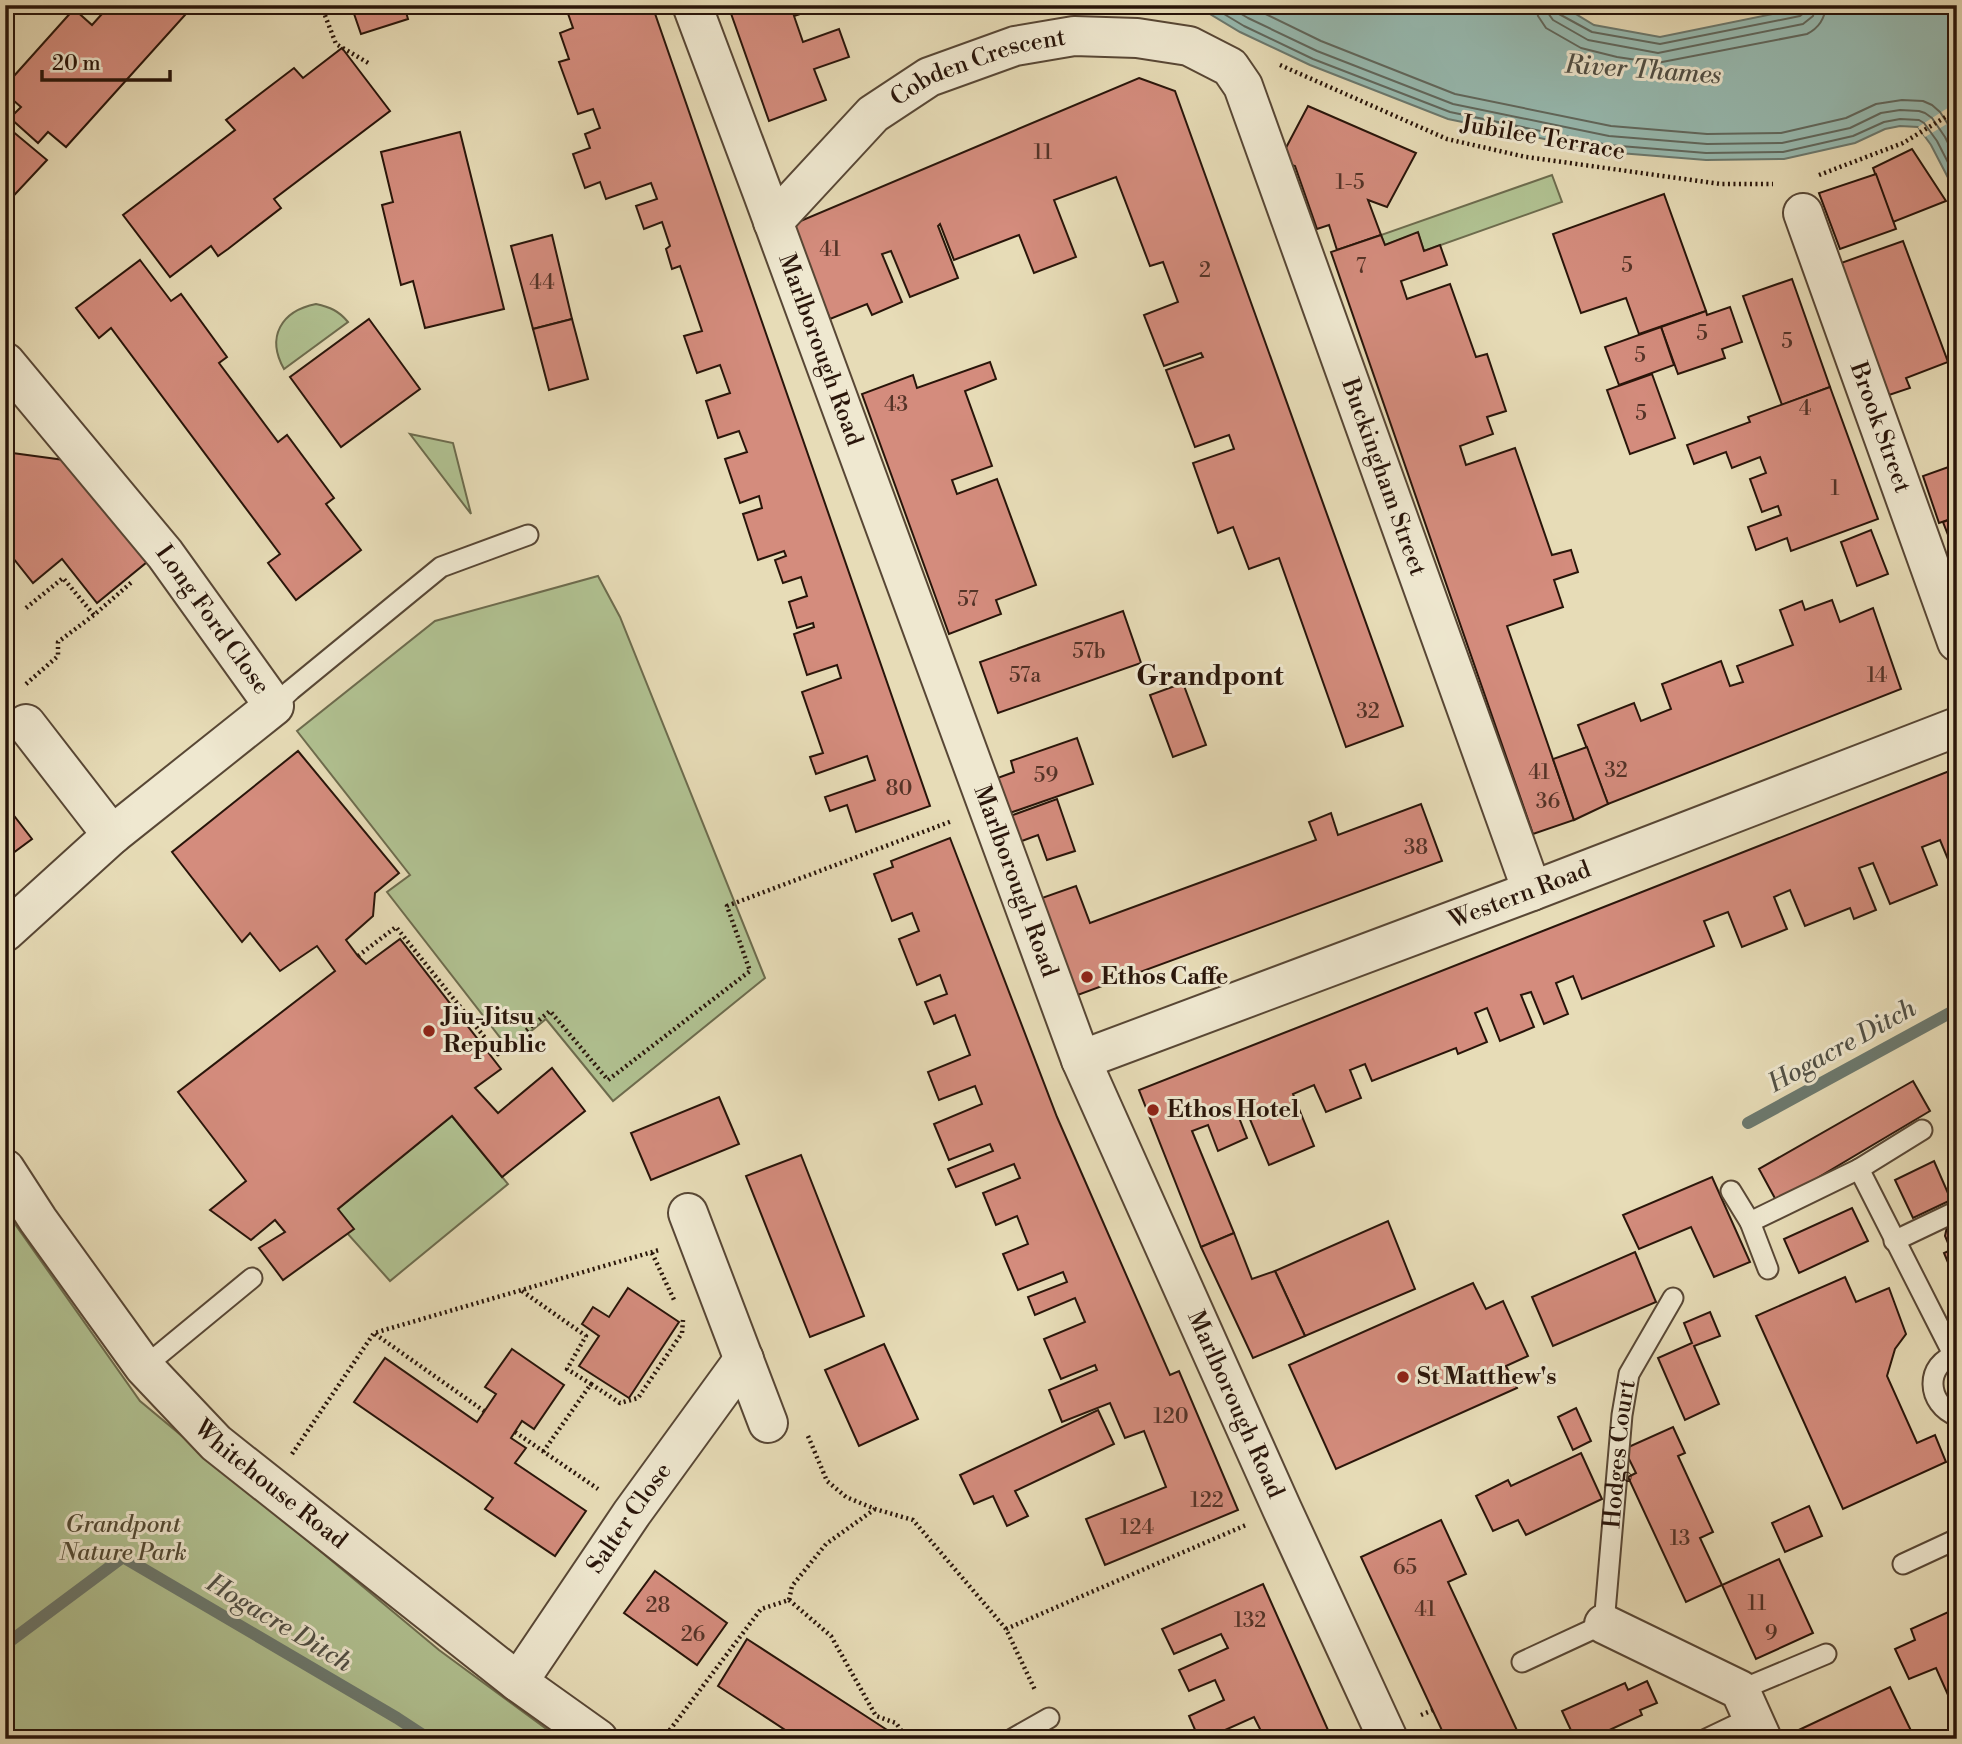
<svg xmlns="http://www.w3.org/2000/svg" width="1962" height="1744" viewBox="0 0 1962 1744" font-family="'Libre Bodoni',serif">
  <rect width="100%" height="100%" fill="#e7dcb7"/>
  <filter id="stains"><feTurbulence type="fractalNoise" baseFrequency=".00286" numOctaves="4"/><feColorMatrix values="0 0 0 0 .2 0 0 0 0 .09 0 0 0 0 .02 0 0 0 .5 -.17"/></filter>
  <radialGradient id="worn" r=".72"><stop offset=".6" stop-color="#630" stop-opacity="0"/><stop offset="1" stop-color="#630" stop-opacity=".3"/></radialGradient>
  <g fill="#b1c292" stroke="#6d6c4e" stroke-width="2">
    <polygon points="1552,175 1562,202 1424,251 1418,233 1385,245 1381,235"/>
    <path d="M316 304C330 307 339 311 348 322L284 369C266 337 281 311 316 304Z"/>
    <polygon points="410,434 453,443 471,514"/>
    <polygon points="598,576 620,617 765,978 613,1101 546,1019 509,1049 387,892 410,875 297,731 435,621"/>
    <polygon points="452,1116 508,1184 390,1281 347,1233 338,1209"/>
    <polygon points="5,1210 140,1401 439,1650 560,1739 5,1739"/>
  </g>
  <polygon fill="#97bbb2" stroke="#6b796f" stroke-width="2" points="1195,5 1555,5 1574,13 1594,25 1660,37 1817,5 1957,5 1957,195 1931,145 1918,127 1900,126 1885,129 1855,143 1784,159 1706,160 1607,152 1448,119 1310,65 1240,32"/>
  <polygon fill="#e7dcb7" points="1957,102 1957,118 1925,137 1918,127"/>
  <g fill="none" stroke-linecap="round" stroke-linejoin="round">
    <g stroke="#60685e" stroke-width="2">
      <polyline points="1209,5 1244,26 1313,59 1450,112 1608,145 1706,153 1783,152 1853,136 1884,122 1900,119 1919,120 1924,123 1937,141 1957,180"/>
      <polyline points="1226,5 1248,18 1317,51 1453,104 1609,136 1707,144 1782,143 1850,128 1881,113 1900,110 1919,111 1925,113 1932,118 1945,137 1957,161"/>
      <polyline points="1247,5 1321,41 1455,94 1611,126 1707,134 1781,133 1846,118 1876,104 1902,100 1923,101 1932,105 1940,112 1957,138"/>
      <path d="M1536 5 1538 16 1546 28 1581 48 1617 57 1657 63 1807 34C1819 28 1825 19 1826 5"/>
      <polyline points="1547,5 1548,13 1553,20 1588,40 1658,53 1803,24 1813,16 1815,5"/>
      <polyline points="1556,5 1556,10 1559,14 1592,32 1660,44 1800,16 1805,12 1806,5"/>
    </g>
    <g stroke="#6b796f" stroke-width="12">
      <polyline points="1748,1123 1957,1009"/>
      <polyline points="5,1645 123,1557 397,1718 429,1739"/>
    </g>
  </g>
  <g fill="#d48c7d" stroke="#29150a" stroke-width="2">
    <polygon points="110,5 194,5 66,147 48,132 38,143 10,118 21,107 5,93 5,86 74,9 92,25"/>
    <polygon points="351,5 404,5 408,19 361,34"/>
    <polygon points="565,5 652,5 930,806 856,832 847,805 830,811 825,797 875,780 867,756 816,774 810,757 823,753 802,692 841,678 837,665 807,675 794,634 814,627 813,623 797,628 789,602 807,596 801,577 783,583 775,560 786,556 784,551 758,560 743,514 762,508 759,496 740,503 725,459 747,452 739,431 718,438 706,401 730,393 720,365 697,373 684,336 702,331 680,266 672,269 666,249 670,246 662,222 644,229 636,206 657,199 651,183 606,199 600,182 585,188 573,154 590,148 585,134 600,128 593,109 578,114 559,62 569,59 560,33 573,28"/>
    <polygon points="728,5 817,5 818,8 794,16 803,42 839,29 849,57 814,69 826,100 769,121"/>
    <polygon points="1681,5 1700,5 1683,10"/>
    <polygon points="342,48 390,111 274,199 281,208 228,249 218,256 211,246 170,277 123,215 235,130 226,120 294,68 303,78"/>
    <polygon points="1139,78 1175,91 1403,726 1346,747 1279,558 1249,569 1233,527 1218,533 1193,463 1234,449 1229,435 1195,447 1166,370 1203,357 1201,353 1164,366 1144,315 1178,302 1163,262 1150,266 1116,177 1054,200 1076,257 1034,273 1019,235 954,260 940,224 938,226 958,278 910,297 891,251 882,254 902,302 872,315 867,304 830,319 791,225"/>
    <polygon points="1308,106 1416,153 1387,207 1368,200 1381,235 1337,250 1329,225 1317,229 1295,166 1279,161"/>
    <polygon points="5,125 47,160 5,205"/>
    <polygon points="460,132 504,309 425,328 413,281 401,285 382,205 393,202 381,152"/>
    <polygon points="1912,149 1946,201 1893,222 1873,168"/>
    <polygon points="1876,174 1896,229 1840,249 1819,193"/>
    <polygon points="1664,194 1706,311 1639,334 1626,298 1581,313 1553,234"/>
    <polygon points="1418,232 1424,251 1440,245 1447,265 1401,281 1407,299 1450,284 1476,357 1487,354 1506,411 1487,417 1493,434 1460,446 1466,465 1515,448 1552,555 1571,550 1578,572 1554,580 1563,607 1507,626 1574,820 1533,834 1331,252 1381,235 1385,245"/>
    <polygon points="552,235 572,319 533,329 511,246"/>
    <polygon points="1903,241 1948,362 1906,378 1910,388 1889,395 1841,263"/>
    <polygon points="140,260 171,301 181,294 227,357 219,363 278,442 287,435 334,498 326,504 361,550 296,600 268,563 280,554 111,328 99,338 76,308"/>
    <polygon points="1792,279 1830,387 1782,405 1743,296"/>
    <polygon points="1730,307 1742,342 1722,349 1725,358 1678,374 1661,327 1706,311 1707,315"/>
    <polygon points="369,319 420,389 341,447 290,377"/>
    <polygon points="572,319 588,379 549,390 533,329"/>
    <polygon points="1661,327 1674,365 1619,385 1605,347"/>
    <polygon points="990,362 996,379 965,391 992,466 952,480 957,494 997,479 1036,585 996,600 1001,614 949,634 862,394 913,375 917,388"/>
    <polygon points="1652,374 1675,438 1630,454 1607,390"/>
    <polygon points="1830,387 1878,519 1791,551 1787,538 1756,550 1748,527 1781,515 1778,506 1762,512 1750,479 1766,473 1760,457 1732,468 1726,452 1694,464 1687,445 1750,422 1748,417"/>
    <polygon points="5,452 64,460 147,562 97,603 62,559 33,583 9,553 5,553"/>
    <polygon points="1957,464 1957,517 1939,523 1923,476"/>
    <polygon points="1957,517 1957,558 1943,522"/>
    <polygon points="1871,530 1888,574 1857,586 1841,542"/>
    <polygon points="1832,600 1840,622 1873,608 1901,689 1608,804 1578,725 1634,703 1641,721 1671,709 1662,684 1721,661 1730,686 1743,682 1737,666 1793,645 1780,610 1802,601 1805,610"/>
    <polygon points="1123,611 1141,663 998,713 980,662"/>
    <polygon points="1183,683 1206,745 1173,757 1150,695"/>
    <polygon points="1077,738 1093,784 1004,815 992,780 1014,772 1011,761"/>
    <polygon points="1587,747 1608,804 1574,820 1553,759"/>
    <polygon points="298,751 399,873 375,893 373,916 346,940 358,956 366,964 400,939 501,1069 475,1088 498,1113 552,1068 585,1111 502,1177 452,1116 338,1209 354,1229 283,1280 259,1248 285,1232 275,1220 251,1240 210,1210 246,1181 178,1092 335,971 317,946 280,971 250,933 242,942 172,852"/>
    <polygon points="1957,768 1957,876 1955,876 1940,840 1922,847 1937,885 1890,904 1873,863 1859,868 1876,910 1854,919 1850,908 1805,926 1790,890 1774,897 1787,929 1742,947 1728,912 1704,921 1714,946 1582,999 1573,976 1556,983 1568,1014 1544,1024 1531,992 1521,995 1534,1027 1500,1041 1487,1008 1475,1013 1487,1042 1458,1054 1456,1048 1372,1081 1365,1064 1350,1070 1361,1098 1326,1112 1314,1085 1293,1094 1314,1146 1269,1165 1247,1112 1238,1115 1247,1138 1218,1151 1208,1125 1192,1131 1234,1233 1201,1247 1139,1090"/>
    <polygon points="1057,799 1075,851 1047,860 1038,835 1011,845 1002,819"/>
    <polygon points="5,804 32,839 5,859"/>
    <polygon points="1421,804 1442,861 1075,996 1039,899 1076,886 1090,923 1316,840 1309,822 1331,813 1338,835"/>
    <polygon points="950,838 1057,1117 1170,1375 1179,1371 1238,1510 1105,1565 1086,1519 1166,1487 1144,1431 1125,1438 1110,1403 1062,1422 1049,1390 1097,1370 1095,1365 1061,1379 1044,1339 1085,1322 1075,1298 1035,1315 1028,1297 1067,1282 1063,1272 1018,1290 1003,1254 1028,1244 1017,1216 996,1225 983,1193 1020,1178 1014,1164 956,1187 948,1169 993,1151 990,1144 949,1160 934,1124 982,1104 975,1086 939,1100 928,1072 970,1055 955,1015 934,1024 925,1002 947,994 940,975 917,985 899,939 919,931 912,913 892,921 874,874 893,867 891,861"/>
    <polygon points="1913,1081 1930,1111 1777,1202 1759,1169"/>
    <polygon points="719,1097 739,1144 651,1180 631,1133"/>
    <polygon points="801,1155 864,1316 810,1337 746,1176"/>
    <polygon points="1934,1161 1951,1200 1913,1218 1895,1180"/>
    <polygon points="1712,1177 1750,1262 1714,1277 1691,1227 1639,1249 1623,1215"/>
    <polygon points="1852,1208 1868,1241 1799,1273 1784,1239"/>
    <polygon points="1388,1221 1415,1289 1305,1336 1275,1271"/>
    <polygon points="1957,1221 1957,1284 1944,1253 1951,1250 1945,1236 1947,1227"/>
    <polygon points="1234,1233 1252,1279 1275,1271 1305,1336 1253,1358 1201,1247"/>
    <polygon points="1635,1252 1656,1302 1553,1346 1532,1297"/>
    <polygon points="1845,1277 1856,1302 1889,1288 1906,1334 1895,1349 1887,1376 1917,1443 1935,1435 1946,1462 1843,1509 1756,1316"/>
    <polygon points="1473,1283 1486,1309 1503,1301 1528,1356 1506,1366 1517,1388 1336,1469 1289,1365"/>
    <polygon points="628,1288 679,1322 629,1398 579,1366 599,1336 582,1324 593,1307 609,1317"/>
    <polygon points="1710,1312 1720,1336 1694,1346 1719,1404 1685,1420 1658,1358 1692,1343 1684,1323"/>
    <polygon points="884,1344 918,1419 859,1446 825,1370"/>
    <polygon points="512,1349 564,1385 534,1429 522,1421 511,1438 526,1448 515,1463 586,1511 555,1556 485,1509 493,1498 354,1402 385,1358 477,1422 496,1394 485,1387"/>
    <polygon points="1576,1408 1591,1441 1573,1450 1558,1417"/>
    <polygon points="1098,1410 1114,1444 1015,1491 1028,1516 1007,1526 993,1496 974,1504 960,1475"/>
    <polygon points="1673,1427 1685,1453 1678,1456 1713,1532 1700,1538 1722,1585 1686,1602 1628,1477 1636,1473 1624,1449"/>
    <polygon points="1581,1453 1602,1499 1526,1535 1518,1520 1493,1531 1476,1496 1508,1480 1511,1486"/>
    <polygon points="1809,1506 1822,1536 1785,1552 1772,1523"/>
    <polygon points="1441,1520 1466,1574 1448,1582 1521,1739 1446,1739 1361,1557"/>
    <polygon points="1779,1559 1813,1633 1756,1659 1722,1585"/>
    <polygon points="655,1571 727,1623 697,1665 624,1613"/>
    <polygon points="1263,1584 1332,1739 1242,1739 1261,1731 1254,1717 1205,1739 1199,1739 1189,1716 1224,1700 1215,1680 1189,1691 1179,1670 1228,1648 1221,1634 1174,1654 1162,1629"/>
    <polygon points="1957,1608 1957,1715 1936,1668 1909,1679 1895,1649 1915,1640 1911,1629"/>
    <polygon points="747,1639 898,1737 897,1739 799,1739 718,1686"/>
    <polygon points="1647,1681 1657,1703 1640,1710 1642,1715 1590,1739 1575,1739 1562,1711 1625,1683 1628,1690"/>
    <polygon points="1890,1687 1915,1739 1788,1739 1786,1736"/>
  </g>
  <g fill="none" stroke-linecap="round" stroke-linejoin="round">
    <defs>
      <g id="lane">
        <polyline points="274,706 291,690 441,567 528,535"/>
        <polyline points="1859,1169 1953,1354"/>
        <polyline points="1731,1191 1750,1222 1768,1269"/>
        <polyline points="1750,1222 1859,1169 1922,1130"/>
        <polyline points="1894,1241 1957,1211"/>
        <path d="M1957 1354C1924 1364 1926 1404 1957 1416"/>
        <polyline points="144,1367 252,1278"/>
        <polyline points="1903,1564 1957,1539"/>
        <path id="s1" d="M1522 1662 1604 1624 1622 1415 1629 1374 1673 1298"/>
        <polyline points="1740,1690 1826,1654"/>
        <polyline points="1012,1739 1049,1718"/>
        <polyline points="1706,1739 1752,1717"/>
      </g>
      <g id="street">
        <path id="s2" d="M692 5 763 194 1081 1060 1282 1509 1388 1739"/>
        <path id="s3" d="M1803 213 1957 642"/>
        <path id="s4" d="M773 222 873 114 929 77 1015 46 1074 36 1137 38 1189 46 1230 67 1243 86 1532 891"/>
        <path id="s5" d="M5 362 165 554 274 706 112 835 5 932"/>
        <polyline points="26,724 112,835"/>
        <path id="s6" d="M1081 1060 1532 891 1957 727"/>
        <path id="s7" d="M5 1169 38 1220 144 1367 216 1443 518 1682 598 1739"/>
        <polyline points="688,1213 768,1423"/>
        <polyline points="1604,1624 1740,1690 1762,1739"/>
        <path id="s8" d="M518 1682 632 1513 744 1359"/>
      </g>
    </defs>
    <use href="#lane" stroke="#584735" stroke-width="23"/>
    <use href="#street" stroke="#584735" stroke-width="42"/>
    <g stroke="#29150a" stroke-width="4.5" stroke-dasharray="2 3.5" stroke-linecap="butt">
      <polyline points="321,5 336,44 370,64"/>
      <polyline points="1280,65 1447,139 1526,157 1721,184 1773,184"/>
      <polyline points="1819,175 1903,143 1957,110"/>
      <polyline points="26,608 63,578 94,615"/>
      <polyline points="26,684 58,656 58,642 94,615 133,581"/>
      <polyline points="358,956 396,927 498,1054 550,1011 608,1080 750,971 727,906 952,821"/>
      <polyline points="652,1253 675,1302"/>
      <polyline points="522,1291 586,1336 567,1369 591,1384 543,1452"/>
      <polyline points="375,1334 484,1411"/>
      <polyline points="591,1384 620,1403 638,1398 682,1333 683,1320"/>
      <polyline points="515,1432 598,1489"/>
      <polyline points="808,1436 827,1481 846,1497 875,1509 913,1520 1006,1629 1035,1690"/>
      <polyline points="292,1454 374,1333 659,1250"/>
      <polyline points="789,1600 831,1636 876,1716 896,1723 907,1739"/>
      <polyline points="1006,1629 1246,1525"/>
      <polyline points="1421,1715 1433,1710"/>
      <polyline points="663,1739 761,1609 789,1600 792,1586 826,1544 875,1509"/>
    </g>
    <use href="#lane" stroke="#efe8d0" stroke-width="19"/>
    <use href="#street" stroke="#efe8d0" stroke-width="38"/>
  </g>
  <g fill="#8f2418" stroke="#efe8d0" stroke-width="2.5">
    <circle cx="1087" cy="977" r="7"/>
    <circle cx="429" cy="1031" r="7"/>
    <circle cx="1153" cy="1110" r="7"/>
    <circle cx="1403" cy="1377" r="7"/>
  </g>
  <g text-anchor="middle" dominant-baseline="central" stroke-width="6" stroke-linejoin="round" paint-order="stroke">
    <g font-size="21" fill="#543327">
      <text x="1043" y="153">11</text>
      <text x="1350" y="183">1-5</text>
      <text x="830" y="250">41</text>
      <text x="1627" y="266">5</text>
      <text x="1361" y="267">7</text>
      <text x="1205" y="271">2</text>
      <text x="542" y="283">44</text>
      <text x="1702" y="334">5</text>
      <text x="1787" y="342">5</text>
      <text x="1640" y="356">5</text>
      <text x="896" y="405">43</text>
      <text x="1805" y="409">4</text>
      <text x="1641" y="414">5</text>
      <text x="1835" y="489">1</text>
      <text x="968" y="600">57</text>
      <text x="1089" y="652">57b</text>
      <text x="1025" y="676">57a</text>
      <text x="1877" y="676">14</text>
      <text x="1368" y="712">32</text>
      <text x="1616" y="771">32</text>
      <text x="1539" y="773">41</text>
      <text x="1046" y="776">59</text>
      <text x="899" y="789">80</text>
      <text x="1548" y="802">36</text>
      <text x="1416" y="848">38</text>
      <text x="1171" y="1417">120</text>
      <text x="1207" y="1501">122</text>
      <text x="1137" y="1528">124</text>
      <text x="1680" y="1539">13</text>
      <text x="1405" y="1568">65</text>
      <text x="1757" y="1604">11</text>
      <text x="658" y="1606">28</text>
      <text x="1425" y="1610">41</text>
      <text x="1250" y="1621">132</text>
      <text x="1771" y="1634">9</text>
      <text x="693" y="1635">26</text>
    </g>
    <g font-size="24" fill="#29150a" stroke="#efe8d0">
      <text stroke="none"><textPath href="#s4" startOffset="264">Cobden Crescent</textPath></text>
      <text transform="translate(1543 138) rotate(10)">Jubilee Terrace</text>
      <text stroke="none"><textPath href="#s2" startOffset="368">Marlborough Road</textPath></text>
      <text stroke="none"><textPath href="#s3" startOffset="228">Brook Street</textPath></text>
      <text stroke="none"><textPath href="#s4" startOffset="966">Buckingham Street</textPath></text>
      <text stroke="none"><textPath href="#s5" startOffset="331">Long Ford Close</textPath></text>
      <text stroke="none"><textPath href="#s2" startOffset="934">Marlborough Road</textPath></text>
      <text stroke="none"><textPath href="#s6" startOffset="469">Western Road</textPath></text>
      <text stroke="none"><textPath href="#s2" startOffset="1502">Marlborough Road</textPath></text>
      <text stroke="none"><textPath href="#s1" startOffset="261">Hodges Court</textPath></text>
      <text stroke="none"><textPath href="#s7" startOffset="415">Whitehouse Road</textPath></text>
      <text stroke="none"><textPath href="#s8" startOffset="198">Salter Close</textPath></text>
    </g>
    <g font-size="24" font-weight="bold" fill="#29150a" stroke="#efe8d0" text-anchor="start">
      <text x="1101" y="977">Ethos Caffe</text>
      <text x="443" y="1017">Jiu-Jitsu<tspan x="443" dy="28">Republic</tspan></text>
      <text x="1167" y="1110">Ethos Hotel</text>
      <text x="1417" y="1377">St Matthew's</text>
    </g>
    <g font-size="24" font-style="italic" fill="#524933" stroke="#efe8d0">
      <text x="123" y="1525">Grandpont<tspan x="123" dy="28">Nature Park</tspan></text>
    </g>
    <g font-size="26" font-style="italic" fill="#504f45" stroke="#efe8d0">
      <text transform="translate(1643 70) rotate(4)">River Thames</text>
      <text transform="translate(1842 1046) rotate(-29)">Hogacre Ditch</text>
      <text transform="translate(279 1623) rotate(31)">Hogacre Ditch</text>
    </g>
    <g font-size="28" font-weight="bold" fill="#29150a" stroke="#efe8d0">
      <text x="1210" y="676">Grandpont</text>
    </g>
  </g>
  <rect width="1962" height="1744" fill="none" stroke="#e7dcb7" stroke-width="28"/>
  <rect x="7" y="7" width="1948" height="1730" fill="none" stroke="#29150a" stroke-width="3.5"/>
  <rect x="14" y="14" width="1934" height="1716" fill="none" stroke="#29150a" stroke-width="2"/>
  <path d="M42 70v10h128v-10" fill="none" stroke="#29150a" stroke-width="3.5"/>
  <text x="52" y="70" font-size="21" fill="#29150a" stroke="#efe8d0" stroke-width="5" paint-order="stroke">20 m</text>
  <rect width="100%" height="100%" filter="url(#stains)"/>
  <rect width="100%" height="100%" fill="url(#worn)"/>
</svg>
